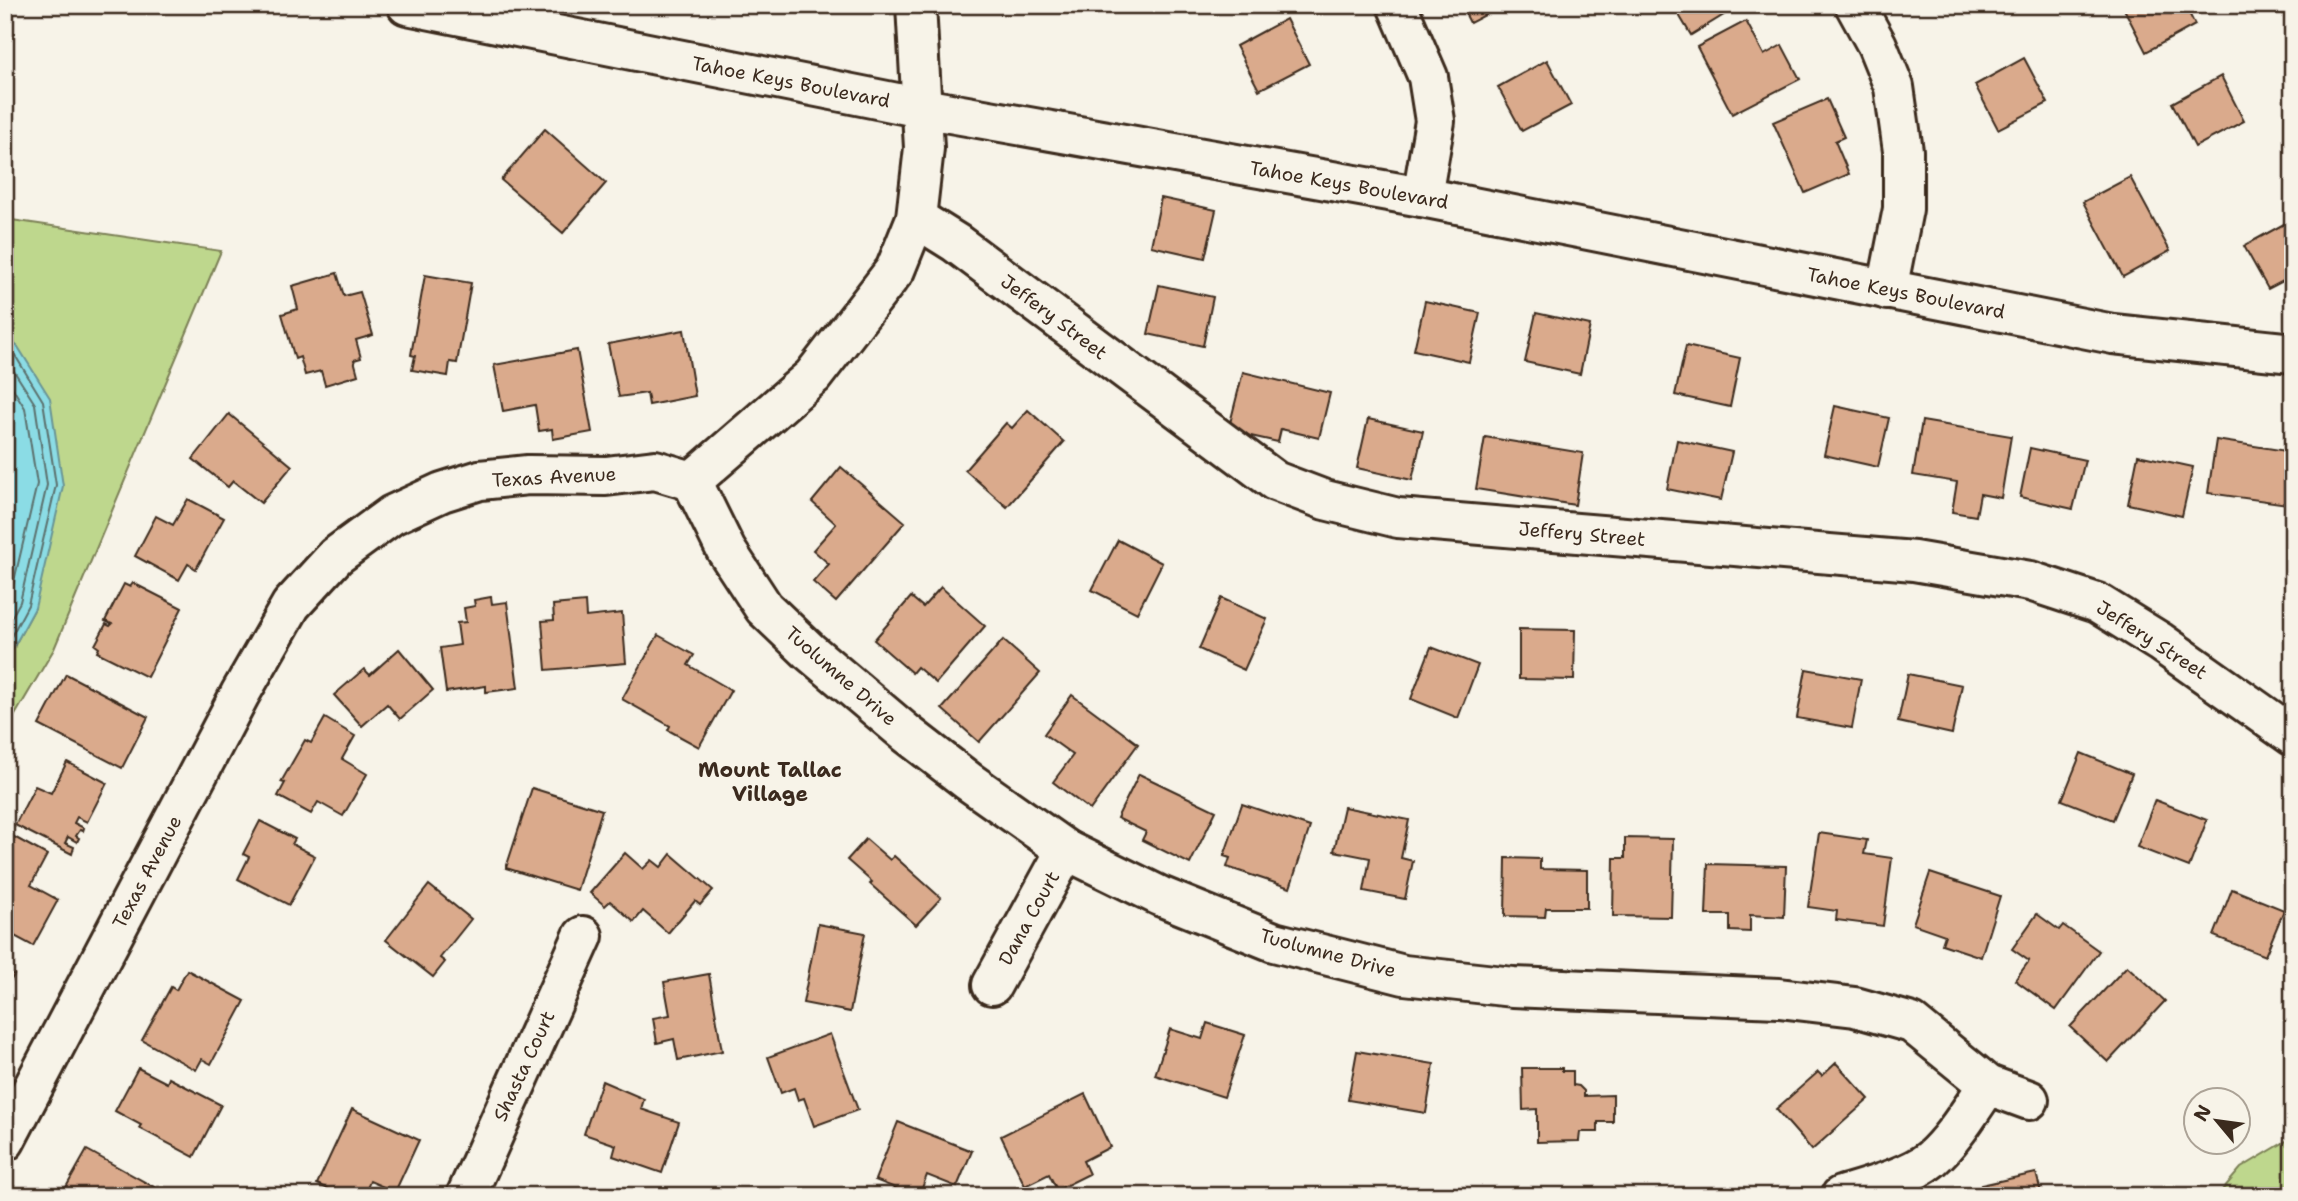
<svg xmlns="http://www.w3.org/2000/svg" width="2298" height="1201" viewBox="0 0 2298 1201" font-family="'Shantell Sans',sans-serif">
  <rect width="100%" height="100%" fill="#f7f3e8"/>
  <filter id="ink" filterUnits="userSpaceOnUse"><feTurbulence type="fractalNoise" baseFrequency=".0143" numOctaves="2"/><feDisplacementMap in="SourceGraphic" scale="14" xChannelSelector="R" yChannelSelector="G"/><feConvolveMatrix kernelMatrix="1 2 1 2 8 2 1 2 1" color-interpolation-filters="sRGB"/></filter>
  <g filter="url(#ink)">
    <g fill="#bed78d" stroke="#7c8056" stroke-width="2">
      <polygon points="5,219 221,251 54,649 5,732 5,663 35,608 18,347 5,337"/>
      <polygon points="2293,1137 2293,1196 2217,1196 2241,1168"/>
    </g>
    <polygon fill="#8bdce5" stroke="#6b9595" stroke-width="2" points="5,337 18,347 50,398 63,486 35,608 5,663"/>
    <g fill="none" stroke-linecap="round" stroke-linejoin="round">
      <g stroke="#5b716e" stroke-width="2">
        <polyline points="5,346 13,352 43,401 56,485 28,605 5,648"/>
        <polyline points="5,357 35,404 47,485 20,602 5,629"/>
        <polyline points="5,376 25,408 37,484 10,598 5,607"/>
      </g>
    </g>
    <g fill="#daaa8c" stroke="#3b2a1e" stroke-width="2">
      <polygon points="1461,5 1504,5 1470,23"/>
      <polygon points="1673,5 1740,5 1691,35"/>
      <polygon points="2127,5 2185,5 2195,25 2146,52 2123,7"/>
      <polygon points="1286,19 1309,64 1259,90 1236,46"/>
      <polygon points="1746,21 1764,55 1782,45 1800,79 1732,114 1697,47"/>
      <polygon points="2024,58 2048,103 1998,129 1975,85"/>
      <polygon points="1547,60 1571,105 1522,131 1498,87"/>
      <polygon points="2221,76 2244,121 2195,147 2172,103"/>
      <polygon points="1827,99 1844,137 1835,141 1849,174 1805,193 1773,122"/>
      <polygon points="545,129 606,183 563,233 501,180"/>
      <polygon points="2130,177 2170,251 2123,277 2083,202"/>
      <polygon points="1161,198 1216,210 1205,258 1151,246"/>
      <polygon points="2293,219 2293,276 2268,289 2244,246"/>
      <polygon points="337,273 344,296 360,292 373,335 356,340 361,358 354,360 358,375 325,385 321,371 305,375 300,357 295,359 282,314 298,309 292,286"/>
      <polygon points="425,275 471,283 457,363 450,362 448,376 412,370 415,356 411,355"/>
      <polygon points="1159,285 1213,297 1203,346 1148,334"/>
      <polygon points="1425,301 1480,313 1469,362 1414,350"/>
      <polygon points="1536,313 1590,325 1580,374 1525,362"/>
      <polygon points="684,330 695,396 649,405 647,393 619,397 608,344"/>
      <polygon points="1686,346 1740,358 1730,407 1675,395"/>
      <polygon points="577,350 592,432 553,439 552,429 539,431 535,405 503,411 494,365"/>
      <polygon points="1243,372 1330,393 1319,438 1281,429 1278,442 1228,431"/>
      <polygon points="1835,406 1889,418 1878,467 1824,455"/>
      <polygon points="1028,410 1064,442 1007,507 965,470 1006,423 1012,428"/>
      <polygon points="229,414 292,466 261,503 233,481 228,487 193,459"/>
      <polygon points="1368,419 1423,431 1412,480 1357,468"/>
      <polygon points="1922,421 2011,436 2001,498 1980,494 1976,516 1952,512 1957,482 1913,475"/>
      <polygon points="1485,437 1583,453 1575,505 1476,489"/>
      <polygon points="1677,440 1732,452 1721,500 1667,489"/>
      <polygon points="2216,440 2293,452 2293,528 2285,527 2288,504 2208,493"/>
      <polygon points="2030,448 2085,460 2073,509 2020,497"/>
      <polygon points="2138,455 2193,467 2182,516 2128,504"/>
      <polygon points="841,467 905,522 836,602 813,582 829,564 813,550 836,524 812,502"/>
      <polygon points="188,499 224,518 196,569 188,564 179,580 135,556 156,516 173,525"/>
      <polygon points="1118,540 1162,563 1137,613 1092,590"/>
      <polygon points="133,583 182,608 147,677 97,652 99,648 95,645 106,624 110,626 112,624 105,621 124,584 130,587"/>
      <polygon points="941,587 985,626 936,683 917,667 912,673 874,640 911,597 923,607"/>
      <polygon points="491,597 492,604 507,602 518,688 486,692 486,686 446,692 440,648 460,645 457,623 466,622 464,608 475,606 474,600"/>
      <polygon points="1221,598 1267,619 1244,670 1199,649"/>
      <polygon points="585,602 586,617 622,613 626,663 546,670 542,621 554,620 553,605"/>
      <polygon points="1519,629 1575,630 1574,680 1519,679"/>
      <polygon points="658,635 694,655 688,665 731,690 699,747 668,730 670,726 622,699"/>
      <polygon points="1003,640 1040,673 979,742 942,709"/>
      <polygon points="1431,647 1478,665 1458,718 1411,699"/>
      <polygon points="399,649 433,690 400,719 387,704 362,726 334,695 364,669 370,675"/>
      <polygon points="1806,669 1861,679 1852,728 1797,718"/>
      <polygon points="66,674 148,717 122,768 39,725"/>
      <polygon points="1908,674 1962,685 1952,734 1898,722"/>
      <polygon points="1072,695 1138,744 1090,810 1053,782 1073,755 1044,734"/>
      <polygon points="325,718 355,736 342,759 367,774 343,816 318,802 311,814 278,796 285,783 281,782 305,740 311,743"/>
      <polygon points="2081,753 2132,774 2113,820 2062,800"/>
      <polygon points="67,762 107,783 87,822 77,817 74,823 84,828 83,831 80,830 76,836 79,838 77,842 68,837 65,843 74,847 72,854 15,825 35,786 51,793"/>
      <polygon points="1139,774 1216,811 1190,864 1142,840 1146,832 1117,818"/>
      <polygon points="532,788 602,810 577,890 506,868"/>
      <polygon points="2155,800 2207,820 2189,867 2137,847"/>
      <polygon points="1242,804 1310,827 1290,888 1227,867 1230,858 1224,856"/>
      <polygon points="1344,807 1409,820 1401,858 1413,861 1405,899 1364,891 1370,858 1334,851"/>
      <polygon points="260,821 295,839 292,844 315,856 289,905 238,879 249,857 243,854"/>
      <polygon points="5,832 47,855 31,885 58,900 33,946 5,931"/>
      <polygon points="1819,833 1867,840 1864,854 1892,858 1883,926 1836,920 1837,911 1808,907"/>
      <polygon points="1625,838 1673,839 1671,917 1613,916 1614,858 1625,858"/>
      <polygon points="866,839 890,860 894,856 941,898 916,925 870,884 872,882 847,860"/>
      <polygon points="625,853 643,869 652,860 661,867 671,854 713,890 700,905 695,901 668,933 643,911 634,922 610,901 605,906 590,893"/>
      <polygon points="1506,858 1540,859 1540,869 1587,870 1587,908 1546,908 1545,917 1505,916"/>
      <polygon points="1708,864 1786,866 1784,917 1750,915 1750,932 1730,931 1730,915 1706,915"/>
      <polygon points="1930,873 2000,896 1981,957 1942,944 1945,935 1913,924"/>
      <polygon points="429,885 471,919 440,958 445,962 433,977 386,940"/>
      <polygon points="2232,889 2284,910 2265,956 2214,936"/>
      <polygon points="2037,914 2059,930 2063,925 2099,951 2056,1010 2015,980 2029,961 2012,949"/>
      <polygon points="818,924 865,933 850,1012 803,1003"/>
      <polygon points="2127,966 2165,1001 2108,1062 2070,1027"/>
      <polygon points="5,970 14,975 5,990"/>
      <polygon points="187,970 245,1001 211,1064 202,1059 196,1070 142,1040 171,987 176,990"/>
      <polygon points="709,974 722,1051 678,1060 674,1039 657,1043 653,1018 670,1015 664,982"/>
      <polygon points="1207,1023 1245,1035 1224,1097 1155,1075 1170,1029 1202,1039"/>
      <polygon points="830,1034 858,1110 814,1126 804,1098 798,1100 794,1088 781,1093 768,1057"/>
      <polygon points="1357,1051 1434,1064 1426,1113 1348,1100"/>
      <polygon points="1836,1063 1869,1099 1812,1150 1776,1109 1818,1072 1822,1076"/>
      <polygon points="138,1068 167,1083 169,1078 221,1105 194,1157 139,1128 141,1125 115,1111"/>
      <polygon points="1522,1068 1562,1068 1562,1071 1573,1071 1573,1085 1579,1086 1584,1091 1584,1096 1613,1095 1613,1122 1598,1122 1598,1132 1580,1132 1579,1141 1537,1142 1537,1109 1523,1110"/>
      <polygon points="602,1081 644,1099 641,1109 679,1122 662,1173 613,1156 616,1145 584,1134"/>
      <polygon points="1085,1094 1110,1147 1083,1161 1089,1174 1057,1190 1049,1174 1025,1186 1001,1136"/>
      <polygon points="352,1109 419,1140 395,1192 370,1181 364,1196 343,1196 317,1184"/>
      <polygon points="898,1122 972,1151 957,1187 927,1175 919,1196 915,1196 875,1180"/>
      <polygon points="87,1150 159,1190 156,1196 61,1196"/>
      <polygon points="2036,1173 2042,1196 1983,1196 1981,1185"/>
    </g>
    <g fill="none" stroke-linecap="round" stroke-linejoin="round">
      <defs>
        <g id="minor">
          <polyline points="407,5 922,108 1422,197 2113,334 2293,353"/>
          <polyline points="1397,5 1428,77 1435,121 1422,197"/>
          <polyline points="1855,5 1877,45 1894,87 1903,151 1903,209 1887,290"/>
          <polyline points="916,218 956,243 1275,481 1325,500 1398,518 1914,561 2030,581 2097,603 2160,642 2293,736"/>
          <polyline points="692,481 726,550 764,608 809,651 906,733 968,781 1066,850 1160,896 1274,942 1404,975 1513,987 1779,998 1855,1007 1912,1023 1988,1085 2029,1100"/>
          <polyline points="992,985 1066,850"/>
          <polyline points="5,1141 240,694 291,605 336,556 392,515 442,492 480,480 528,475 606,476 655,470 692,481 813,376 895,270 916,218 924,148 916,5"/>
          <polyline points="466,1196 583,936"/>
          <path d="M1841 1196C1867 1188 1911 1176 1931 1159 1953 1140 1972 1108 1988 1085"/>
        </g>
      </defs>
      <use href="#minor" stroke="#3b2a1e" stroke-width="44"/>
      <use href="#minor" stroke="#f7f3e8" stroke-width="38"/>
    </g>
  </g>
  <g text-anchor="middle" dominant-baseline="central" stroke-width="5" stroke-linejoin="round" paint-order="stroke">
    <g font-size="19" fill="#3b2a1e" stroke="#f7f3e8">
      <text transform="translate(791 82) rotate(11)">Tahoe Keys Boulevard</text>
      <text transform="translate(1349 185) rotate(10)">Tahoe Keys Boulevard</text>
      <text transform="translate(1906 293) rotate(11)">Tahoe Keys Boulevard</text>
      <text transform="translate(1054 317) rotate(37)">Jeffery Street</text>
      <text transform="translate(554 477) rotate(-3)">Texas Avenue</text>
      <text transform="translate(1582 534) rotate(5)">Jeffery Street</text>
      <text transform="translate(2152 640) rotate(33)">Jeffery Street</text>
      <text transform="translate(841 676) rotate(41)">Tuolumne Drive</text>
      <text transform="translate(147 872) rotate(-62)">Texas Avenue</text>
      <text transform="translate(1029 918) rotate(-61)">Dana Court</text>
      <text transform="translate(1328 953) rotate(15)">Tuolumne Drive</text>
      <text transform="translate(524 1066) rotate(-65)">Shasta Court</text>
    </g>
    <g font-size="21" font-weight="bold" fill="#3b2a1e" stroke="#f7f3e8">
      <text x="770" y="770">Mount Tallac<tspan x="770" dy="24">Village</tspan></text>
    </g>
  </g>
  <rect width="2298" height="1201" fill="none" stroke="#f7f3e8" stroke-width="28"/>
  <rect x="14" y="14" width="2270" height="1173" fill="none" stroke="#3b2a1e" stroke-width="2.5" filter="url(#ink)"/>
  <g transform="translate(2217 1121) rotate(299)"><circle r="33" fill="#f7f3e8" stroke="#aca397" stroke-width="2"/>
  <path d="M0-5L12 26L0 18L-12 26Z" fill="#3b2a1e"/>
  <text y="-10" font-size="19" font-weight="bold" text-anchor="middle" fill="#3b2a1e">N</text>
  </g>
</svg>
